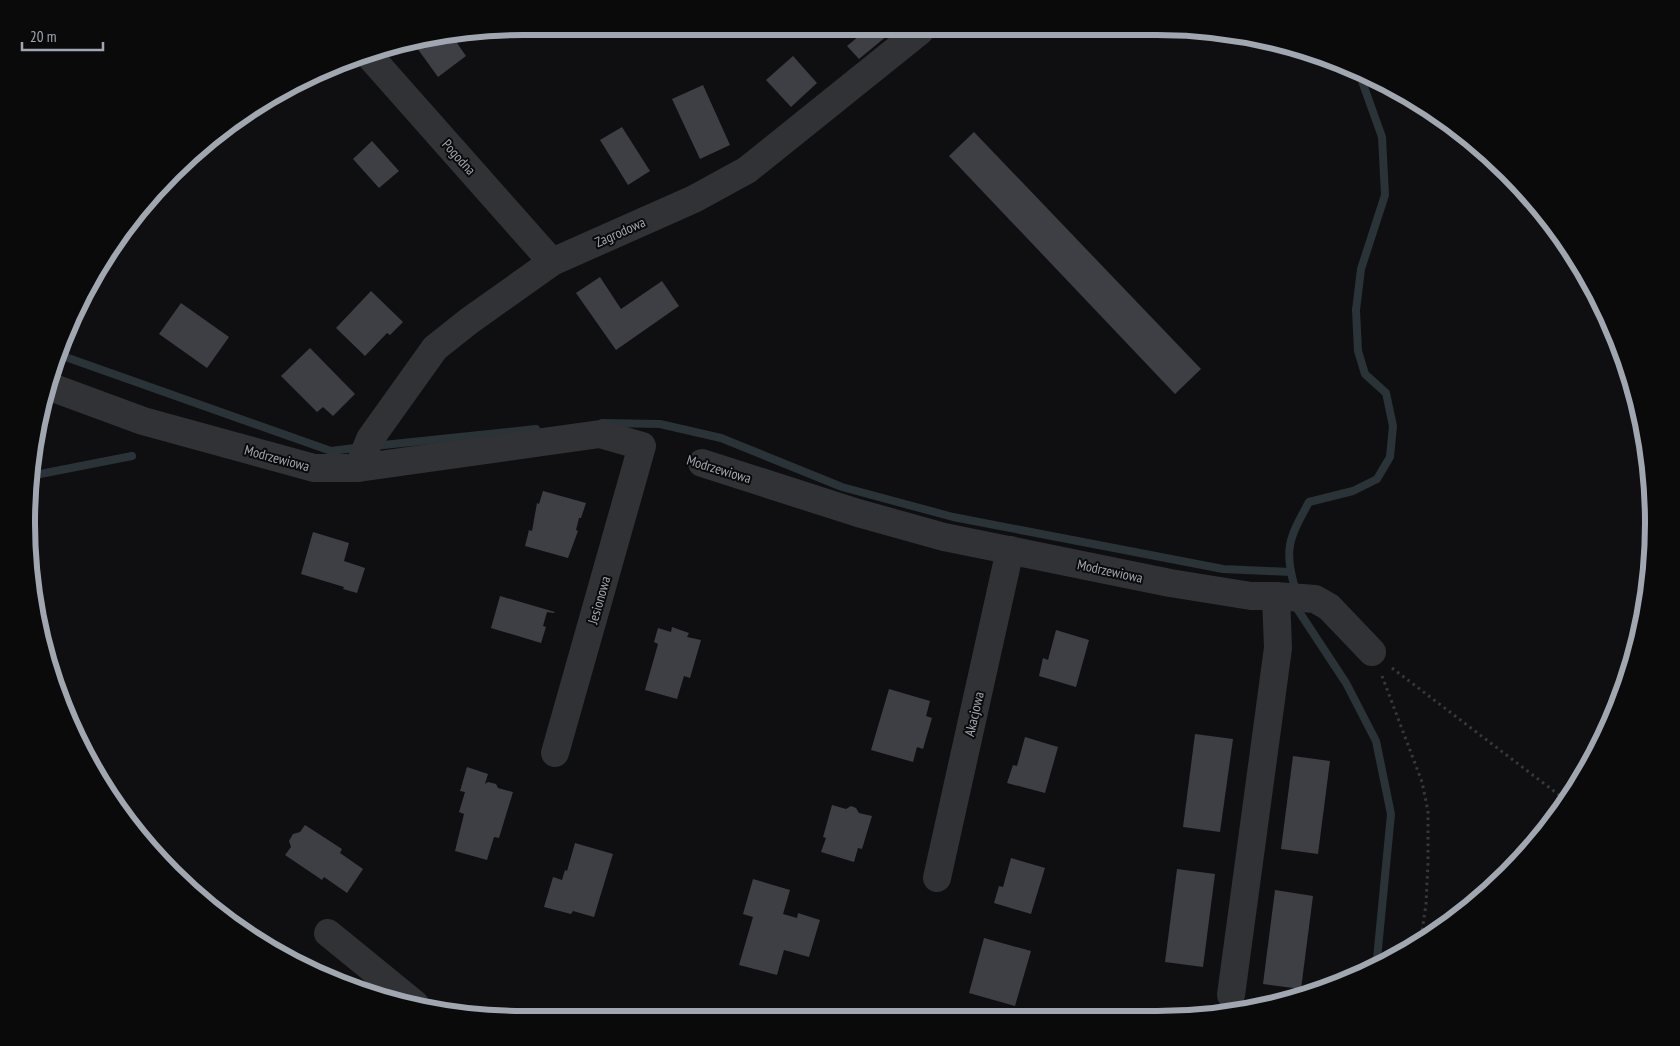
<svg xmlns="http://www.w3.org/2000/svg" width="1680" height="1046" viewBox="0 0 1680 1046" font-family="'PT Sans Narrow',sans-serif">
  <rect width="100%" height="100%" fill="#0f0f11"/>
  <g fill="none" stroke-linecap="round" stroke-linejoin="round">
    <g stroke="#293338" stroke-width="8">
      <polyline points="57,354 331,451 355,448"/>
      <polyline points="602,423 660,424 721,438 842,487 953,517 1223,569 1290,572"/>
      <polyline points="374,446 536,429"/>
      <polyline points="30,476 132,456"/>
      <path d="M1295 588C1283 548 1290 537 1309 502L1353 491 1377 479 1390 457 1393 426 1386 393 1365 374 1358 351 1356 310 1361 269 1385 195 1382 137 1358 70"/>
      <polyline points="1296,607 1346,683 1376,741 1391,814 1376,969"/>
    </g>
  </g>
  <g fill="#3e3f44">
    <polygon points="458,31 474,31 457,43 466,56 438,77 412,41"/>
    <polygon points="865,31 884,31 888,35 859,59 847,46"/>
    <polygon points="793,56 817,83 791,107 766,80"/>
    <polygon points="703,85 730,145 700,159 672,99"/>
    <polygon points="622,127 650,171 628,185 600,140"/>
    <polygon points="974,132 1201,369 1175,394 949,156"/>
    <polygon points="372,141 399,171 379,188 353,159"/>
    <polygon points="600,277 621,309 662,281 679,306 616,350 576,293"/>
    <polygon points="371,291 403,322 390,335 387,333 365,356 336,328"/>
    <polygon points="181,303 229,337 207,368 159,334"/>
    <polygon points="310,348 355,394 333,416 323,407 317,412 281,376"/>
    <polygon points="543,491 586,503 581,518 579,518 576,530 578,531 568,558 525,546 529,530 532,531 537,503 539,504"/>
    <polygon points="313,532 349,543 344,561 365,568 357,593 343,589 344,587 301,574"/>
    <polygon points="500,596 555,612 554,613 547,612 543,626 546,627 541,643 491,628"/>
    <polygon points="672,627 689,633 687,637 701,640 690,678 684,676 677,699 645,690 658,644 654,642 658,628 671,632"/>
    <polygon points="1056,630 1089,640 1076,687 1039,676 1043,658 1048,660"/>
    <polygon points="889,689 930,701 926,716 932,718 923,749 917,747 913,762 871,750"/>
    <polygon points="1195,734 1233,739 1220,832 1183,827"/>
    <polygon points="1025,737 1058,747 1045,793 1007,783 1013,765 1017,766"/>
    <polygon points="1293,756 1330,761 1318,854 1281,849"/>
    <polygon points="467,767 488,774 485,784 488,782 496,784 498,788 513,792 499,838 494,837 487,860 455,851 464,814 459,812 465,792 460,791"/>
    <polygon points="832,805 846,809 851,806 856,808 859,813 872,816 862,849 858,848 854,862 821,852 826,838 823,837"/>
    <polygon points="305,825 342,849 340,853 363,869 347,893 324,877 322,880 285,855 291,847 289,841 293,834 300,832"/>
    <polygon points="575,843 613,854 594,917 573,911 571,914 544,907 553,877 562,880 565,870 567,871"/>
    <polygon points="1011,858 1045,868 1031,914 994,903 999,886 1003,887"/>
    <polygon points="1177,869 1215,874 1203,967 1165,962"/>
    <polygon points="753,879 790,890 783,914 797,918 798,913 820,920 809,957 784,950 777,975 739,965 753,917 743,914"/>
    <polygon points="1275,890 1313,896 1301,989 1263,984"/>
    <polygon points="984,938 1031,951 1015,1006 969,993"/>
  </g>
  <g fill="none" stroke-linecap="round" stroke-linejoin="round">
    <g stroke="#36393c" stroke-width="3" stroke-dasharray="2.5 4" stroke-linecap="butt">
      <polyline points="1392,668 1567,801"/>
      <polyline points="1382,676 1422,782 1428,811 1428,863 1426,904 1421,939"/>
    </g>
    <g stroke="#303235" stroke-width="28">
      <polyline points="366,52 552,262"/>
      <polyline points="48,386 143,421 314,468 358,468 600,434 642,446 555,753"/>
      <polyline points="702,463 858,513 944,537 1170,583 1251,596 1276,596 1315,599 1329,607 1372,652"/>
      <polyline points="358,468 370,439 435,348 469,321 552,262 694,199 747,170 920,31"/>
      <polyline points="937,878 1010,550"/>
      <polyline points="328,933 415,1004"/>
      <polyline points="1231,995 1278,648 1276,596"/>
    </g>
  </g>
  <g text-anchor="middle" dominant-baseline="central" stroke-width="4" stroke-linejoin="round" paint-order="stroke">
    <g font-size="14" fill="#a1a7b1" stroke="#0a0a0b">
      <text transform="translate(459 157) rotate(48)">Pogodna</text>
      <text transform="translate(620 232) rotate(-24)">Zagrodowa</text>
      <text transform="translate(277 458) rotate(15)">Modrzewiowa</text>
      <text transform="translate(719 469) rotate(17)">Modrzewiowa</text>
      <text transform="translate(1110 571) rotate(12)">Modrzewiowa</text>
      <text transform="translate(599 600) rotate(-74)">Jesionowa</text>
      <text transform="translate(974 714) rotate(-77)">Akacjowa</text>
    </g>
  </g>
  <path d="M0 0H1680V1046H0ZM523 35H1157A488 488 0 0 1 1645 523V523A488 488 0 0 1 1157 1011H523A488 488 0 0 1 35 523V523A488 488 0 0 1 523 35Z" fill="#0a0a0b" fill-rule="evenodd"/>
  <path fill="none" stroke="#a1a7b1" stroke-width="6" d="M523 35H1157A488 488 0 0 1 1645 523V523A488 488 0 0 1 1157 1011H523A488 488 0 0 1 35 523V523A488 488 0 0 1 523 35Z"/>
  <path d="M22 42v8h81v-8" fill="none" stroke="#a1a7b1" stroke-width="2.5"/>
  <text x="30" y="42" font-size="15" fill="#a1a7b1" stroke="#0a0a0b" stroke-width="4" paint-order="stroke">20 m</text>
</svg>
